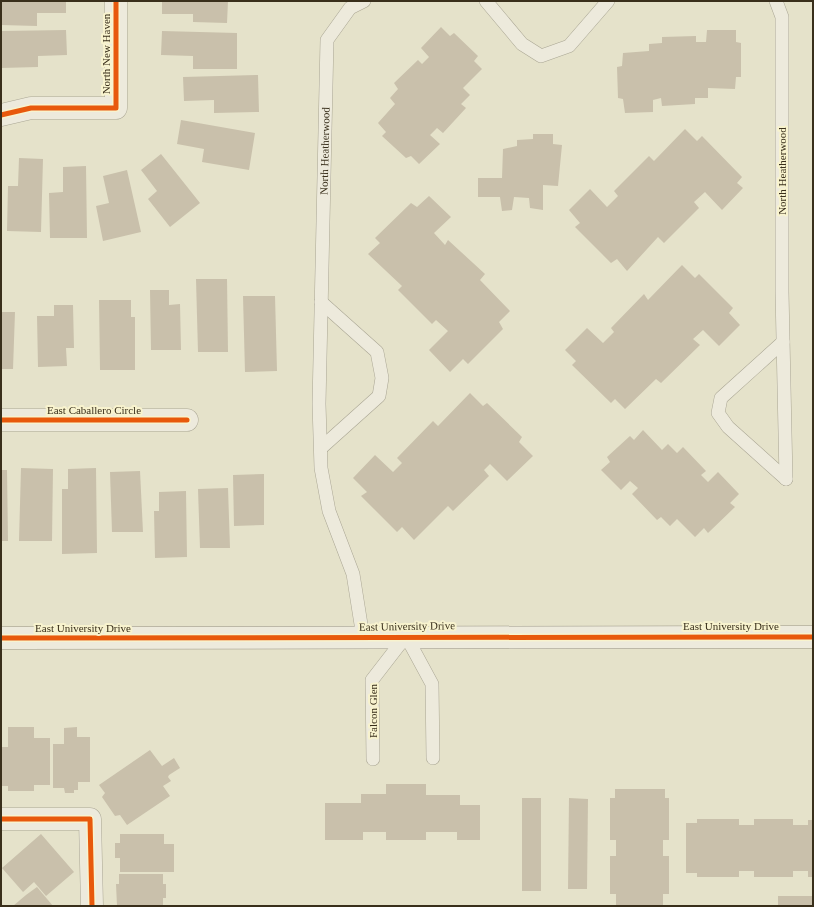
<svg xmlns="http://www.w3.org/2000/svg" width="814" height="907" viewBox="0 0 814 907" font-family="Georgia,serif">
  <rect width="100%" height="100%" fill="#e5e2ca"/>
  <g fill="#c9c0ab">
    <polygon points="1,1 66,1 66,13 37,13 37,26 1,25"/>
    <polygon points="162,1 228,1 227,23 193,22 193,14 162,14"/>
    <polygon points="441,27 450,36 454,33 478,56 474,61 482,69 463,88 470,95 461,104 466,108 443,133 437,128 430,135 440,144 419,164 411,156 406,158 382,136 386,132 378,123 395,104 390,98 398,89 394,83 418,60 422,64 429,57 421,48"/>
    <polygon points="66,30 67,55 38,56 38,67 1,68 1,31"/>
    <polygon points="707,30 736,30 736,42 741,43 741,77 736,77 735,89 708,88 708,98 695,98 695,104 662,106 661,98 653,100 653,112 625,113 623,99 618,98 617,67 622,66 623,53 649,51 649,44 662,43 662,37 696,36 696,42 706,42"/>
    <polygon points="162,31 237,33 237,69 193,69 193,56 161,55"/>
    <polygon points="258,75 259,112 214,113 214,100 184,101 183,77"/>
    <polygon points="181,120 255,133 249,170 202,162 204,149 177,144"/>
    <polygon points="685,129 697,141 702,136 742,177 737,183 743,188 722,210 705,192 694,202 699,208 664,243 658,237 627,271 617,259 611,263 575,227 580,223 569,210 590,189 607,207 618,196 614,191 649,156 654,161"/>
    <polygon points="533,134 553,134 553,144 562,145 558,186 543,185 543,210 530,208 529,198 514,197 512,210 502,211 500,197 478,197 478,178 502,178 503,149 517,146 517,140 533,139"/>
    <polygon points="161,154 200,203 170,227 148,199 157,191 141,170"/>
    <polygon points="19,158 43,159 41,232 7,231 8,186 18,186"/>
    <polygon points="86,166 87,238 50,238 49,193 63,192 63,167"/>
    <polygon points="127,170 141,232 103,241 96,206 109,203 103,176"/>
    <polygon points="429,196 451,217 434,233 445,245 448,240 485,274 480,280 510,311 499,322 503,329 468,364 463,359 450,372 429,350 448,331 436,320 432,324 398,290 402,286 368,254 380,243 375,238 411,203 417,207"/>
    <polygon points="682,265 695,278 699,274 733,308 729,313 740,325 719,346 703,330 693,339 700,345 661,383 656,379 625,409 615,399 611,403 572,365 576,361 565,350 587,328 603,343 614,332 611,328 644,294 648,300"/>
    <polygon points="196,279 227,279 228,352 198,352"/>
    <polygon points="150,290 169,290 169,305 180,304 181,350 151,350"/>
    <polygon points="243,296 275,296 277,371 245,372"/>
    <polygon points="99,300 131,300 131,317 135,317 135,370 100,370"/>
    <polygon points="54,305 73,305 74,348 66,348 67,366 38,367 37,316 54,316"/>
    <polygon points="1,312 15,312 13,369 1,369"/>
    <polygon points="470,393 483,406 487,403 522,437 519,442 533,456 507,481 490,464 484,470 489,476 453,511 448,506 414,540 402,527 397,532 361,496 367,492 353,478 375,455 393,472 402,463 397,458 433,421 438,426"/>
    <polygon points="643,430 662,450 668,444 677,453 683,447 706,471 701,475 708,482 718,472 739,494 730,503 735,507 708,533 704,528 695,537 677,519 670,526 661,517 657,520 632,494 638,488 630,481 621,490 601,470 610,462 607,457 630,436 634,440"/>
    <polygon points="21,468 53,469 52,541 19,541"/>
    <polygon points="96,468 97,553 62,554 62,489 68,489 68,469"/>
    <polygon points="1,470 7,470 8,541 1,541"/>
    <polygon points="140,471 143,532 112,532 110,472"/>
    <polygon points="264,474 264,525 234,526 233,475"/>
    <polygon points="228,488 230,548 200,548 198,489"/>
    <polygon points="186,491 187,557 155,558 154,511 159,511 159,492"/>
    <polygon points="8,727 34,727 34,738 50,738 50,785 34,785 34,791 8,791 8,786 1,786 1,747 8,747"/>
    <polygon points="77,727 77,737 90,737 90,782 78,782 78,790 74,790 74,793 65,793 64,788 53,788 53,744 64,744 64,728"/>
    <polygon points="150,750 162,766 174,758 180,768 169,775 168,777 171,781 163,786 170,796 127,825 120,815 115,816 102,797 105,793 99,785"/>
    <polygon points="386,784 426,784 426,795 460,795 460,805 480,805 480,840 457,840 457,832 426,832 426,840 386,840 386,832 363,832 363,840 325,840 325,803 361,803 361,794 386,794"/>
    <polygon points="615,789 665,789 665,798 669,798 669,840 663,840 663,856 669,856 669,894 663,894 663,906 616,906 616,894 610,894 610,856 616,856 616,840 610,840 610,798 615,798"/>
    <rect x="522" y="798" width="19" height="93"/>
    <polygon points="569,798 588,799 587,889 568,889"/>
    <polygon points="697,819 739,819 739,825 754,825 754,819 793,819 793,825 808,825 808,820 813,820 813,877 808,877 808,871 793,871 793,877 754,877 754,871 739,871 739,877 697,877 697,873 686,873 686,823 697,823"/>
    <polygon points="41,834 74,872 46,896 34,882 23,892 2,868"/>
    <polygon points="120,834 164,834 164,844 174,844 174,872 120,872 120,858 115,858 115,843 120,843"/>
    <polygon points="119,874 163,874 163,884 166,884 166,898 163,898 163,906 117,906 116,884 119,884"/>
    <polygon points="37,887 53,906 13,906 26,895"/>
    <rect x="778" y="896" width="35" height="10"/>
  </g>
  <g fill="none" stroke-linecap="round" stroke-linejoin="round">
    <defs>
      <g id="service">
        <polyline points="486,1 522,44 541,56 569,46 608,1"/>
        <polyline points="776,1 782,17 782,292 786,479"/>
        <polyline points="783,342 721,398 718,413 728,427 786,479"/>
        <polyline points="321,448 379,396 382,378 377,352 321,302"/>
        <path id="s1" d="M363 637 353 574 329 511 321 468 319 404 327 40 350 8 364 1"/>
        <polyline points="373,759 372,680 406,636 432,684 433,758"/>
      </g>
      <g id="minor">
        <polyline points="1,115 31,108 116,108 116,1"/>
        <polyline points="1,420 187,420"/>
        <polyline points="1,819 90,819 92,906"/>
      </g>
      <polyline id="secondary" points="1,638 813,637"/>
    </defs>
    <use href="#service" stroke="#aaa694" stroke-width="14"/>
    <use href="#minor" stroke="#aaa694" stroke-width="23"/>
    <use href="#secondary" stroke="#999484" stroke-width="23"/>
    <use href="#service" stroke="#edeadc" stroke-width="13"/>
    <use href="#minor" stroke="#edeadc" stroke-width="22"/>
    <use href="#secondary" stroke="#edeadc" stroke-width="22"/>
    <defs>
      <g id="cycleway">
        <polyline points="1,115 31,108 116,108 116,1"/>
        <polyline points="1,420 187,420"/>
        <polyline points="1,638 813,637"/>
        <polyline points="1,819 90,819 92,906"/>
      </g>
    </defs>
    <use href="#cycleway" stroke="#f8f3ce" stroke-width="8"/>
    <use href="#cycleway" stroke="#e8590c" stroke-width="5"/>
  </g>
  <g text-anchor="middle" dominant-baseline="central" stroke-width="4" stroke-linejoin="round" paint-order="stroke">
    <g font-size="11" fill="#392f1b" stroke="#f8f3ce">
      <text transform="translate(106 54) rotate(-90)">North New Haven</text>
      <text stroke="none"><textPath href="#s1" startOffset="492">North Heatherwood</textPath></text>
      <text transform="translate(782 171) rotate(-90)">North Heatherwood</text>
      <text x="94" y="410">East Caballero Circle</text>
      <text transform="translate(407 626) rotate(-1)">East University Drive</text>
      <text x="731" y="626">East University Drive</text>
      <text x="83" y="628">East University Drive</text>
      <text transform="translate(373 711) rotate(-90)">Falcon Glen</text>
    </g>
  </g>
  <rect width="814" height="907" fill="none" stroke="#392f1b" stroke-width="4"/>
</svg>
